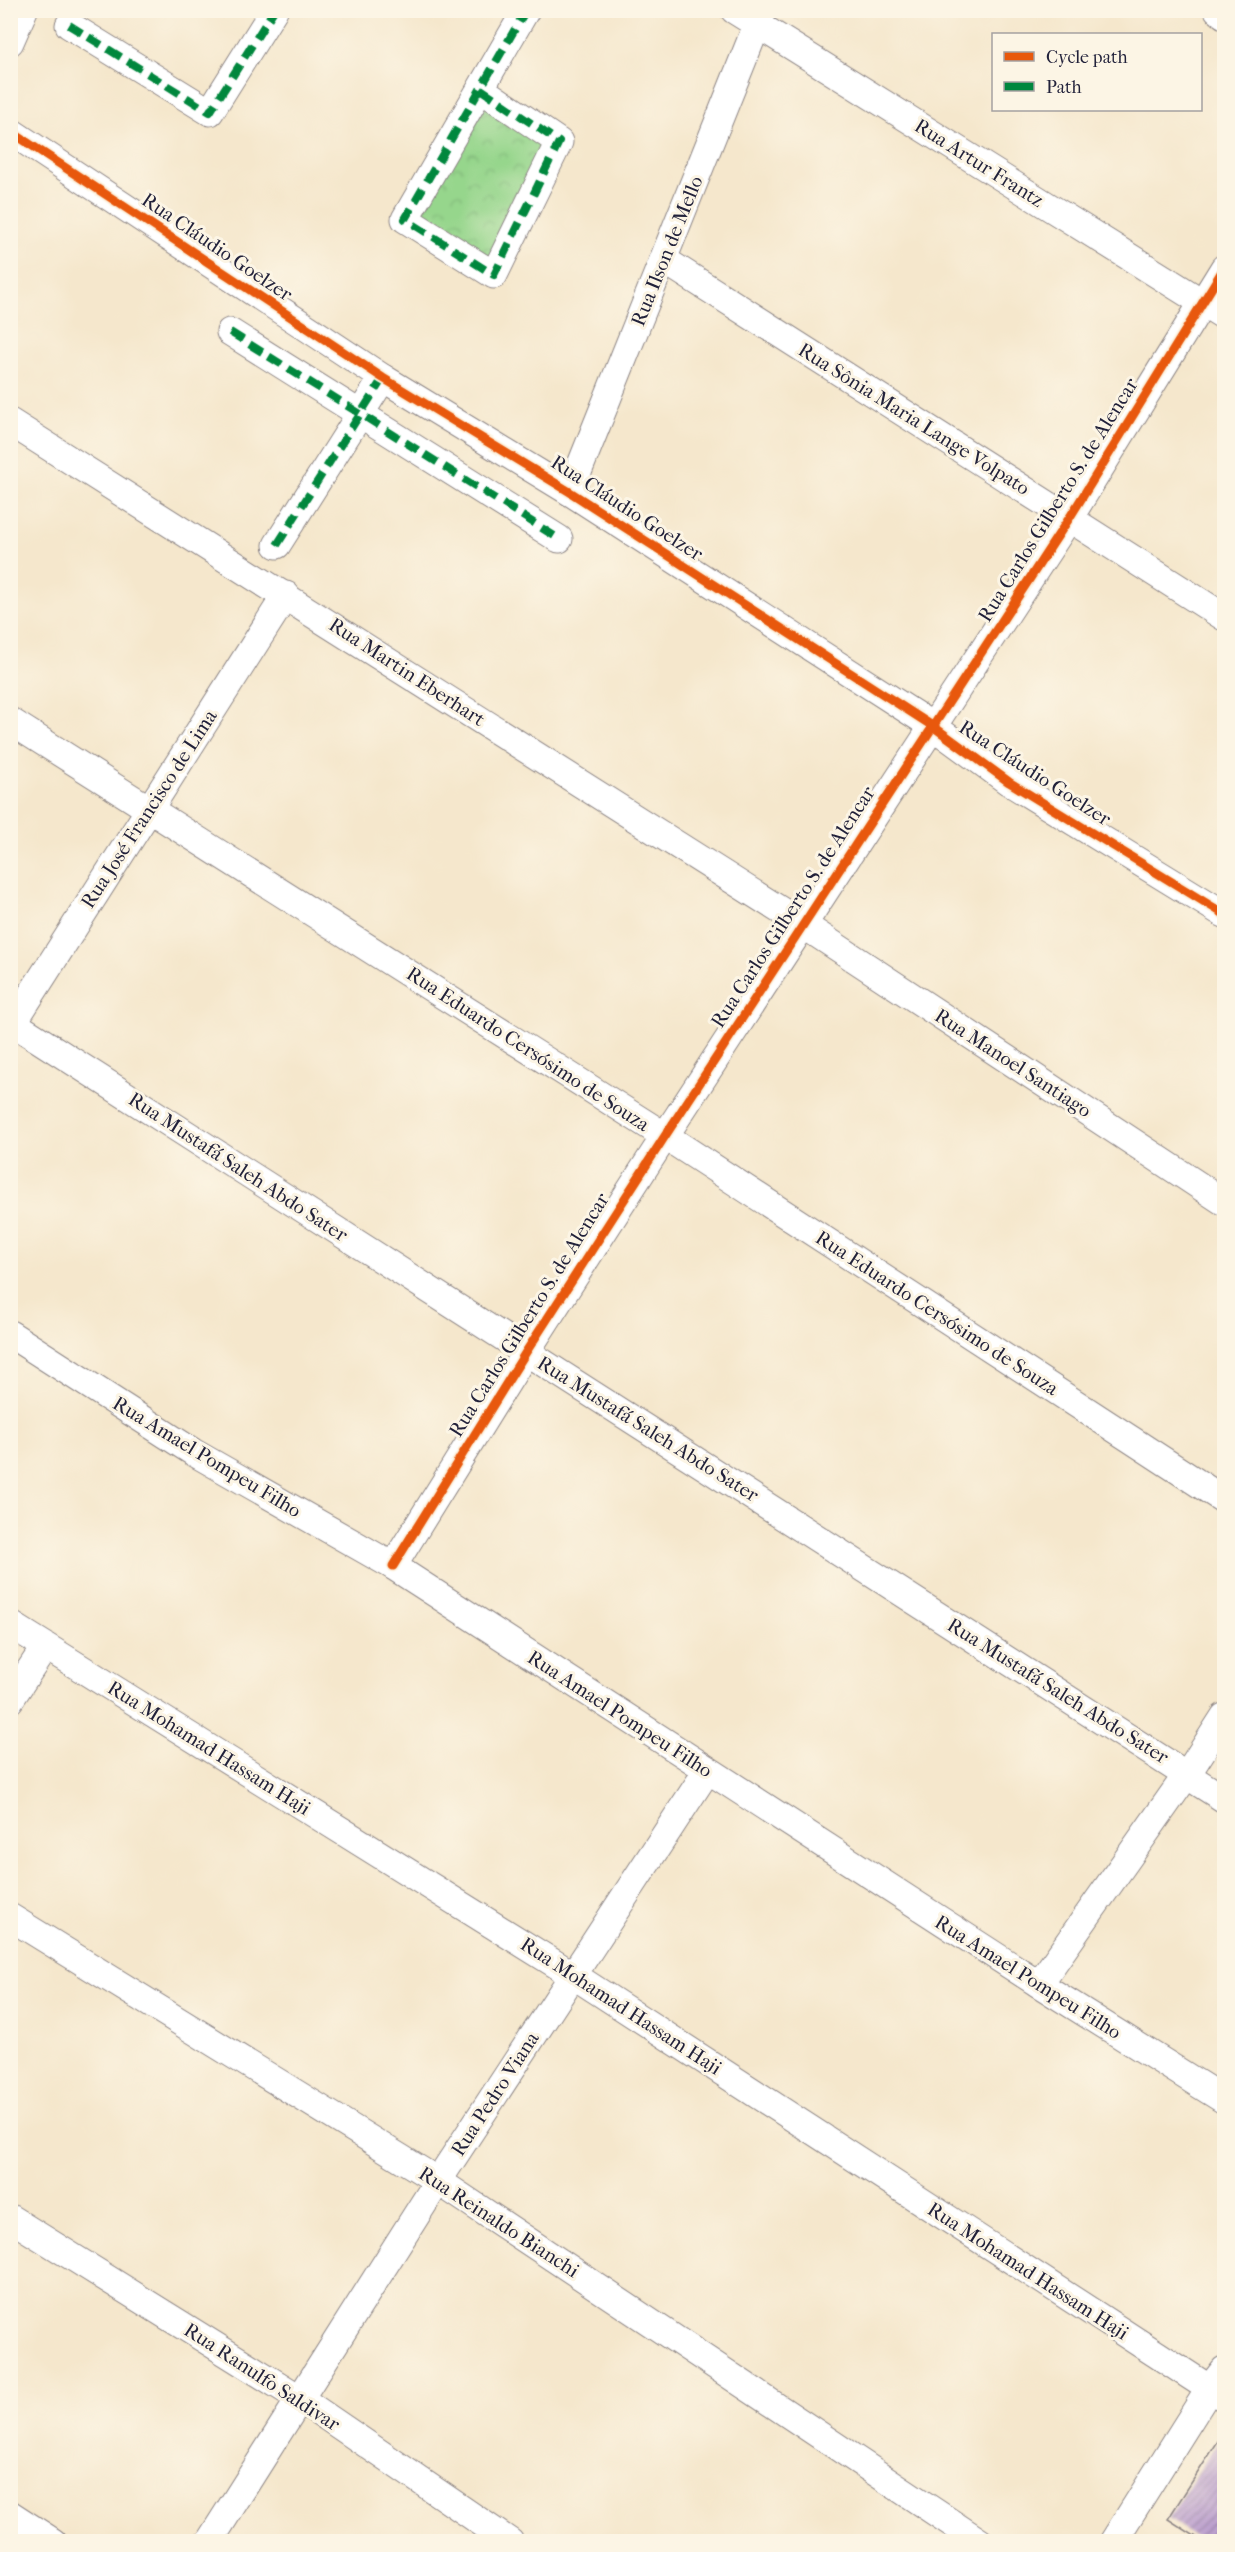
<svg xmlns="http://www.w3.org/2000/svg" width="1235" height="2552" viewBox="0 0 1235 2552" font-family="'IM FELL French Canon',serif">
  <defs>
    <pattern id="park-crowns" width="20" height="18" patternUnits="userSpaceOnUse" patternTransform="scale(1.5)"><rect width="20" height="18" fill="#96d68c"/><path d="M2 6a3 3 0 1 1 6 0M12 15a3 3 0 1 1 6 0" fill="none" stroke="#81b77a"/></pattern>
    <pattern id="building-hatch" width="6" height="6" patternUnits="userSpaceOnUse" patternTransform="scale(1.5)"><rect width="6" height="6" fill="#bb9fce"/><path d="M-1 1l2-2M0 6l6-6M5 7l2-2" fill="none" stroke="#9881a8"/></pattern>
  </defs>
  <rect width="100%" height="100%" fill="#fcf5e5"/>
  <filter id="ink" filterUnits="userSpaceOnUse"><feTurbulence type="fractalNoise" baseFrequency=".0167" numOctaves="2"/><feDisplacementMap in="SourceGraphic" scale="12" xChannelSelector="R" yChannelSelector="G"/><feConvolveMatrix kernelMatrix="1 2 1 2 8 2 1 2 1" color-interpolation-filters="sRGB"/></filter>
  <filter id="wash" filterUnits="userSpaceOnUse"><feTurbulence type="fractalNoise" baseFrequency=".008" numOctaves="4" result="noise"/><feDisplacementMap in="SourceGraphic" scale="24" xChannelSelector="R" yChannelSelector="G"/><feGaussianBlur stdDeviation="1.35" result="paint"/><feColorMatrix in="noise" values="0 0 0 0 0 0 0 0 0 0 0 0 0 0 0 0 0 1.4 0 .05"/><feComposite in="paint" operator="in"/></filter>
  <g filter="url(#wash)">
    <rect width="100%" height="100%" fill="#f5e7cc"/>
    <polygon fill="url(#park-crowns)" stroke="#5c7c64" stroke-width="1.5" points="486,103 546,144 491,261 420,215"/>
    <g id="blocks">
      <polygon fill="url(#building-hatch)" points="1220,2438 1224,2440 1224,2542 1204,2542 1168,2519"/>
    </g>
  </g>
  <g filter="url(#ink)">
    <use href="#blocks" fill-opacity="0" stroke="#8c8484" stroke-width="1.5"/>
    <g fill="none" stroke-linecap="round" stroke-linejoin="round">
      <defs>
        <g id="minor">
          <polyline points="734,10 1224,316"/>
          <polyline points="1218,10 1224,15"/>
          <polyline points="69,25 210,112 274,10"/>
          <polyline points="10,42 24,10"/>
          <polyline points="481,89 559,142 494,275 405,219 526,10"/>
          <polyline points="10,131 383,378 570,492 934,727 1009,782 1224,914"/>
          <polyline points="664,260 1224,617"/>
          <polyline points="230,332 559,539"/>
          <polyline points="10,422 802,924 1224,1202"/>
          <polyline points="570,492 763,10"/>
          <polyline points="277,545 383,378"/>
          <polyline points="10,721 665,1136 1224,1500"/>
          <polyline points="10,1021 1224,1799"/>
          <polyline points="13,1023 286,595"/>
          <polyline points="10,1334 193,1452 393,1566 1039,1984 1224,2100"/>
          <polyline points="393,1566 526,1352 665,1136 1070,517 1224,268"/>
          <polyline points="10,1624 573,1975 1224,2398"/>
          <polyline points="10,1700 45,1647"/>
          <polyline points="10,1917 438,2181 980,2542"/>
          <polyline points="1039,1984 1188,1773 1224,1717"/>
          <polyline points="10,2218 299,2398 510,2542"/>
          <polyline points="10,2514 53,2542"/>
          <polyline points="209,2542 438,2181 707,1771"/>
          <polyline points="1113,2542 1210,2388 1224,2370"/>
        </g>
      </defs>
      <use href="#minor" stroke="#8c8484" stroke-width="29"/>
      <use href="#minor" stroke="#fff" stroke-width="27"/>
      <g stroke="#00873e" stroke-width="8" stroke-dasharray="15 8" stroke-linecap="butt">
        <polyline points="69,25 210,112 274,10"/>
        <polyline points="481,89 559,142 494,275 405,219 526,10"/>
        <polyline points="230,332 559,539"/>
        <polyline points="277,545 383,378"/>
      </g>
      <defs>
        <g id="cycleway">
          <polyline points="10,131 383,378 570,492 934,727 1009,782 1224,914"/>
          <polyline points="393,1566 526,1352 665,1136 1070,517 1224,268"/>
        </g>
      </defs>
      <use href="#cycleway" stroke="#fcf5e5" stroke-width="13"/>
      <use href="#cycleway" stroke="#e8590c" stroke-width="9"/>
    </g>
  </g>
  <g text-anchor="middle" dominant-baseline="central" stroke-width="6" stroke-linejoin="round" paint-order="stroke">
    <g font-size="20" fill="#22223b" stroke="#fcf5e5">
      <text transform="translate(979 163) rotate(32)">Rua Artur Frantz</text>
      <text transform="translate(217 247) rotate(34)">Rua Cláudio Goelzer</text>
      <text transform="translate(667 251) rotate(-68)">Rua Ilson de Mello</text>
      <text transform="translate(914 419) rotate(32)">Rua Sônia Maria Lange Volpato</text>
      <text transform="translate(1058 500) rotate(-58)">Rua Carlos Gilberto S. de Alencar</text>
      <text transform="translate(627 508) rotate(33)">Rua Cláudio Goelzer</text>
      <text transform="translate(407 672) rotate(33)">Rua Martin Eberhart</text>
      <text transform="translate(1035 773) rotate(33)">Rua Cláudio Goelzer</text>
      <text transform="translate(149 809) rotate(-57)">Rua José Francisco de Lima</text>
      <text transform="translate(793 907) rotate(-57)">Rua Carlos Gilberto S. de Alencar</text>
      <text transform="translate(528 1049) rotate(33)">Rua Eduardo Cersósimo de Souza</text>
      <text transform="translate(1013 1063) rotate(33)">Rua Manoel Santiago</text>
      <text transform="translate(238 1167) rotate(33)">Rua Mustafá Saleh Abdo Sater</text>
      <text transform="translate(937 1313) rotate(33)">Rua Eduardo Cersósimo de Souza</text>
      <text transform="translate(529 1315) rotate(-58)">Rua Carlos Gilberto S. de Alencar</text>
      <text transform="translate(648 1429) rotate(32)">Rua Mustafá Saleh Abdo Sater</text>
      <text transform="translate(207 1457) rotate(31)">Rua Amael Pompeu Filho</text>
      <text transform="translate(1058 1691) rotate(32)">Rua Mustafá Saleh Abdo Sater</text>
      <text transform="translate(620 1714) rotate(33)">Rua Amael Pompeu Filho</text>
      <text transform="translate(209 1748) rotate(32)">Rua Mohamad Hassam Haji</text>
      <text transform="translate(1028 1977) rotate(32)">Rua Amael Pompeu Filho</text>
      <text transform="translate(621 2006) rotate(33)">Rua Mohamad Hassam Haji</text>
      <text transform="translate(495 2094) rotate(-57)">Rua Pedro Viana</text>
      <text transform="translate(499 2222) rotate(33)">Rua Reinaldo Bianchi</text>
      <text transform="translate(1028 2271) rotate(33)">Rua Mohamad Hassam Haji</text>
      <text transform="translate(262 2377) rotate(33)">Rua Ranulfo Saldivar</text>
    </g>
  </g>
  <rect width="1235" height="2552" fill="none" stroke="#fcf5e5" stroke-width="36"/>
  <rect x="992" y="33" width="210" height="78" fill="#fcf5e5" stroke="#a5a1a1" stroke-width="1.5"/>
  <rect x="1004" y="52" width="30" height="9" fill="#e8590c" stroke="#a5a1a1" stroke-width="1.5"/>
  <text x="1046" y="63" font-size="18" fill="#22223b">Cycle path</text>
  <rect x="1004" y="82" width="30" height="9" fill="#00873e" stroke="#a5a1a1" stroke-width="1.5"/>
  <text x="1046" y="93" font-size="18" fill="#22223b">Path</text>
</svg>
